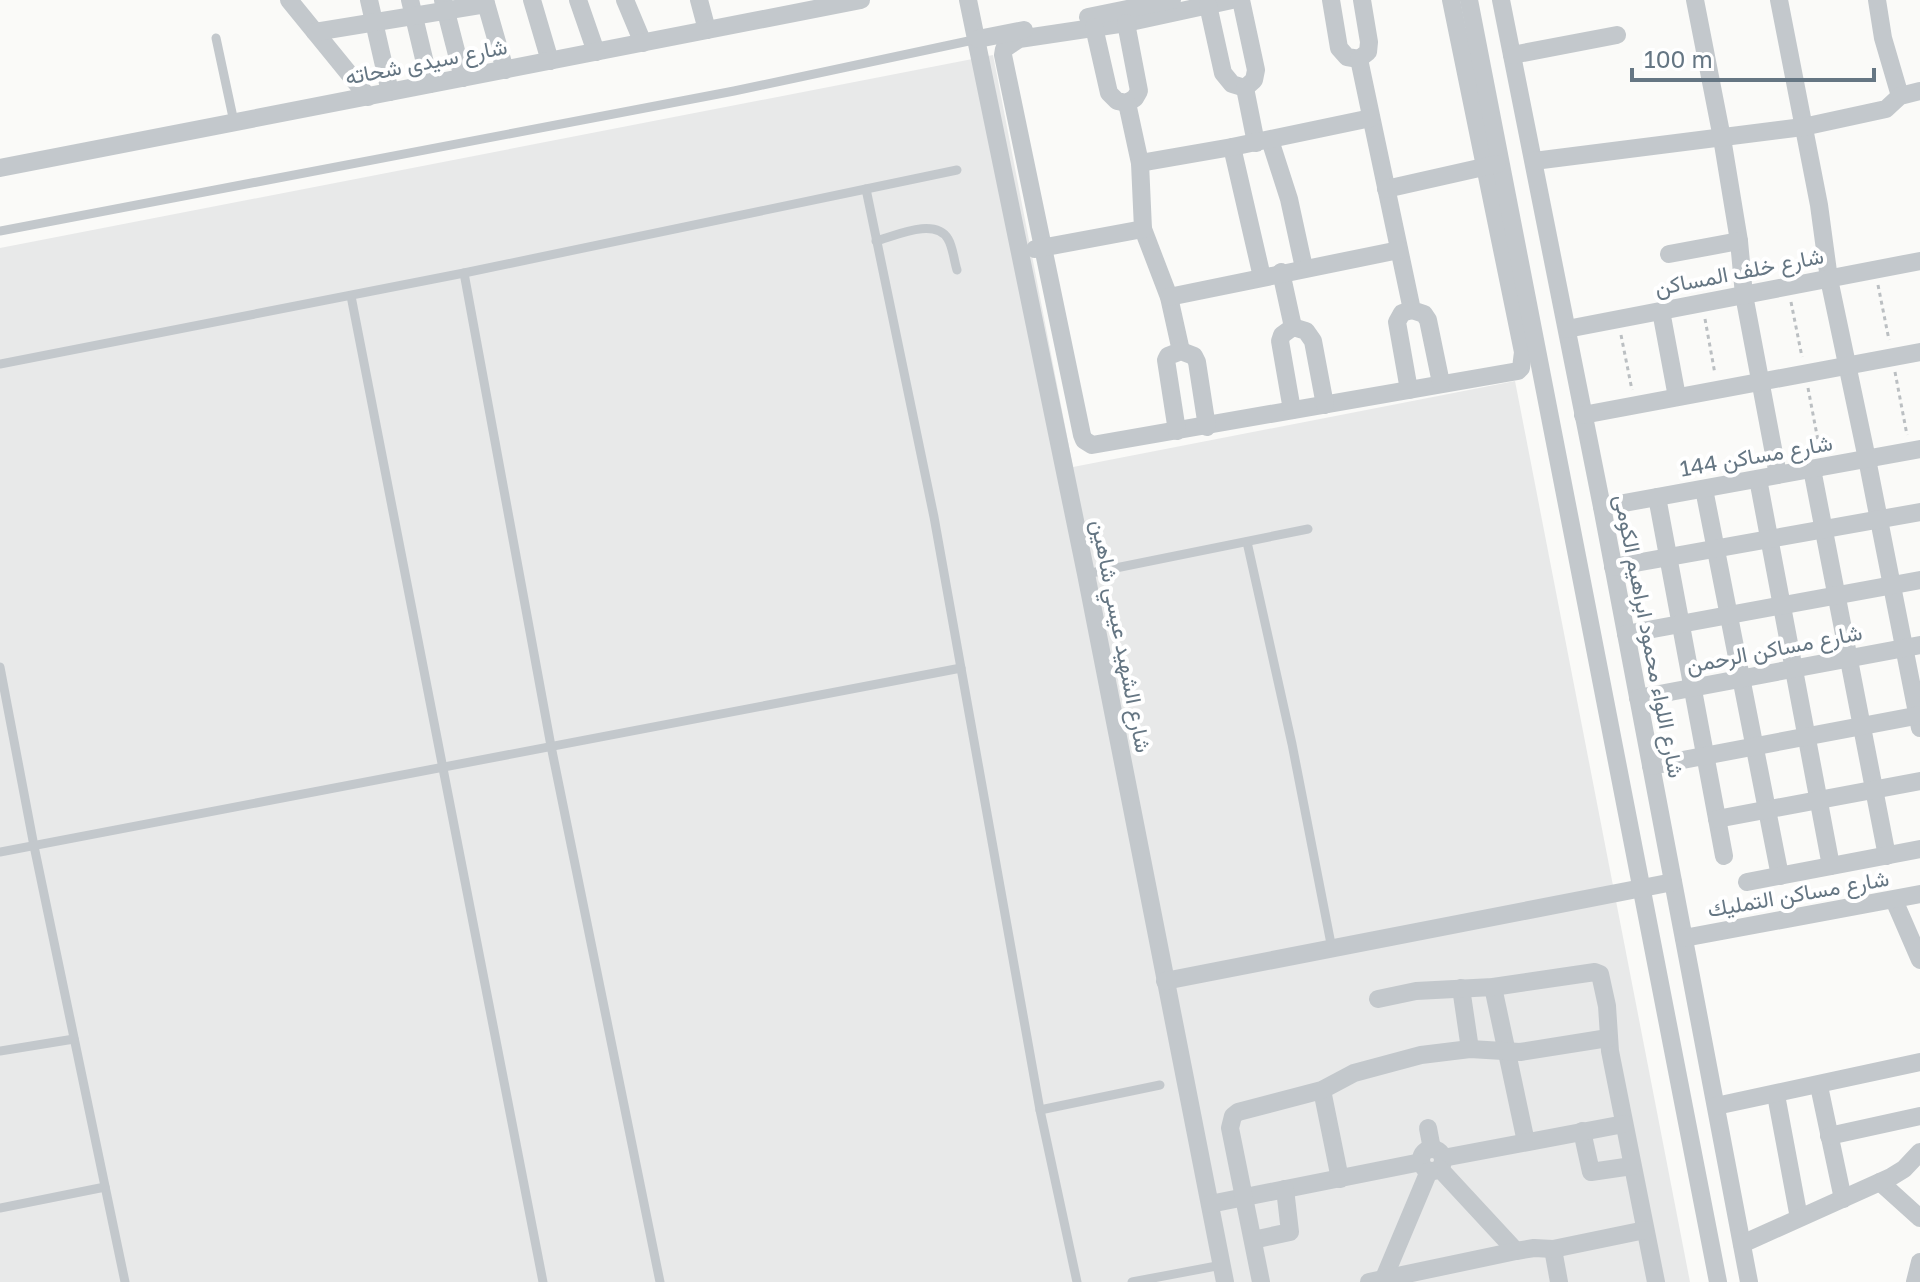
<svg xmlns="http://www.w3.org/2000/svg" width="1920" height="1282" viewBox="0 0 1920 1282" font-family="'Golos Text',Vazirmatn,sans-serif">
  <rect width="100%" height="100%" fill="#fafaf8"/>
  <polygon fill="#e8e9e9" points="993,55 1073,467 1515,381 1690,1282 0,1282 0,248"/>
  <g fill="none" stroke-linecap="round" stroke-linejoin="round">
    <g stroke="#bbbfc2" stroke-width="3" stroke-dasharray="4 4" stroke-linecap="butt">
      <polyline points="1878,285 1889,340"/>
      <polyline points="1791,302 1802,357"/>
      <polyline points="1705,319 1715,374"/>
      <polyline points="1621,335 1632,390"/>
      <polyline points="1895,372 1907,435"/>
      <polyline points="1808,388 1820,451"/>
    </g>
    <g stroke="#c3c8cc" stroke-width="9">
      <polyline points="216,38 234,122"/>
      <polyline points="866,189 957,170"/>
      <polyline points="0,231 734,91 978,39"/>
      <path d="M876 241C895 236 935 217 948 239 953 247 954 261 957 270"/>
      <polyline points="464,273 551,746 660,1282"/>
      <polyline points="351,296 543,1282"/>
      <polyline points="0,364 464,273 866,189 934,517 1040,1110 1077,1282"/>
      <polyline points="1247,542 1292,744 1332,949"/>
      <polyline points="1086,574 1308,529"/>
      <polyline points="0,667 34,846 125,1282"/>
      <polyline points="0,852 961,668"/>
      <polyline points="0,1051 74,1039"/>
      <polyline points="1040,1110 1160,1085"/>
      <polyline points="0,1208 105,1187"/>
      <polyline points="1132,1282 1222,1265"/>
    </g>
    <g stroke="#c3c8cc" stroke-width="18">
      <polyline points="289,0 368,97"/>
      <polyline points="369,0 390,92"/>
      <polyline points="410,0 430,84"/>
      <polyline points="443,0 463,78"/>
      <polyline points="485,0 505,70"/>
      <polyline points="532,0 550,61"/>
      <polyline points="578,0 596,52"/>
      <polyline points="625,0 643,43"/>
      <polyline points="699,0 707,30"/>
      <polyline points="968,0 1086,574 1225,1282"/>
      <polyline points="1232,0 1126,23 1019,39 1004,49 1003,55 1082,435 1084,440 1092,445 1518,371 1521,368 1523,352 1451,0"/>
      <polyline points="1331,0 1339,48 1347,57 1359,59"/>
      <polyline points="1362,0 1369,42 1368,52 1359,59 1412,310 1424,314 1428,320 1441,383"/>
      <polyline points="1469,0 1718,1282"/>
      <polyline points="1501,0 1602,507 1749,1282"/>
      <polyline points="1695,0 1722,138 1739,241 1744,295 1778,475"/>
      <polyline points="1779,0 1819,205 1829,279 1867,459 1920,728"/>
      <polyline points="1877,0 1883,38 1900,96"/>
      <polyline points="1208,5 1223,73 1232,84 1245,88 1254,80 1256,70 1241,0"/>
      <polyline points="1088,17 1172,0"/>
      <polyline points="1094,27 1109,93 1117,101 1127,103 1135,98 1139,91 1126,23"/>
      <polyline points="315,32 486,4"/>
      <polyline points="978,39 1024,30"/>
      <polyline points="1512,55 1617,35"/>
      <polyline points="1245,88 1256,143"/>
      <polyline points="1270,140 1289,199 1304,268"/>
      <polyline points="1232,147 1262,277"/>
      <polyline points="1534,161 1803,127 1886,109 1900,96 1920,91"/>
      <polyline points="1140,163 1232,147 1371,118"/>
      <polyline points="0,168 861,0"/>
      <polyline points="1386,189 1497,164"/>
      <polyline points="1143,229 1169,297 1181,351"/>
      <polyline points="1035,249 1143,229 1140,163 1127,103"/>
      <polyline points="1669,254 1739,241"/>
      <polyline points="1281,272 1293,327"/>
      <polyline points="1169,297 1399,250"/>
      <polyline points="1661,311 1677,397"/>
      <polyline points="1567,329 1920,261"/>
      <polyline points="1409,390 1397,322 1402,313 1412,310"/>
      <polyline points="1292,410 1280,341 1282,335 1293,327 1306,331 1313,341 1325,405"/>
      <polyline points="1583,415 1920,352"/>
      <polyline points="1177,431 1166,360 1168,356 1181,351 1194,356 1197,362 1207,427"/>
      <polyline points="1812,469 1887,856"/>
      <polyline points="1758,479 1831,866"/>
      <polyline points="1704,489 1780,876"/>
      <polyline points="1657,497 1724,856"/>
      <polyline points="1602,507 1920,449"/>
      <polyline points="1613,567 1920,512"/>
      <polyline points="1626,634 1920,580"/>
      <polyline points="1638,698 1920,645"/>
      <polyline points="1651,766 1920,715"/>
      <polyline points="1717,819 1920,781"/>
      <polyline points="1747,882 1920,849"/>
      <polyline points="1894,900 1920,960"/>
      <polyline points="1684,938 1920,894"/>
      <polyline points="1165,981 1673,882"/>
      <polyline points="1493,987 1526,1142"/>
      <polyline points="1461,988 1470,1049"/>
      <polyline points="1378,999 1416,991 1493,987 1595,972 1600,974 1607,1006 1610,1051 1656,1282"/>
      <polyline points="1819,1086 1843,1199"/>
      <polyline points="1322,1090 1340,1179"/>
      <polyline points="1776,1095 1799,1218"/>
      <polyline points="1716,1106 1920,1062"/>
      <polyline points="1428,1128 1432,1149"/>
      <polyline points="1582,1131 1591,1172 1632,1166"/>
      <polyline points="1829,1136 1920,1116"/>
      <circle cx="1432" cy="1160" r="11"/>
      <polyline points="1443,1158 1624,1124"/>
      <polyline points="1440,1169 1516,1251"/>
      <polyline points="1880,1182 1920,1218"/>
      <polyline points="1210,1204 1421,1162"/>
      <polyline points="1253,1240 1290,1232 1285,1189"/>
      <polyline points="1742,1244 1891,1177 1904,1169 1920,1152"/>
      <polyline points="1553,1249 1559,1282"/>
      <polyline points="1384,1278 1429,1171"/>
      <polyline points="1261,1282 1230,1128 1233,1116 1238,1112 1322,1090 1354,1073 1421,1055 1470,1049 1520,1052 1608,1038"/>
      <polyline points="1369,1282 1516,1251 1534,1248 1553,1249 1645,1230"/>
      <polyline points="1915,1282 1920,1262"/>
    </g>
  </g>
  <g text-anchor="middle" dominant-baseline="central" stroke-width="8" stroke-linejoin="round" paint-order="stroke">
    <g font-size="22" fill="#657683" stroke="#fff">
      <text transform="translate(426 61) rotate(-11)">شارع سيدى شحاته</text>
      <text transform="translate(1739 271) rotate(-11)">شارع خلف المساكن</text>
      <text transform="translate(1756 455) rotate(-10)">شارع مساكن 144</text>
      <text transform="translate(1122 636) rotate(79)">شارع الشهيد عيسي شاهين</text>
      <text transform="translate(1650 636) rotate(79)">شارع اللواء محمود ابراهيم الكومى</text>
      <text transform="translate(1774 648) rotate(-11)">شارع مساكن الرحمن</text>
      <text transform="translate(1798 893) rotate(-10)">شارع مساكن التمليك</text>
    </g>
  </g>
  <path d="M1632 68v12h242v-12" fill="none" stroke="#657683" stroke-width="4"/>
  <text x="1644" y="68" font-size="24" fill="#657683" stroke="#ffffff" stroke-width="6" paint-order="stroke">100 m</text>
</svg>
